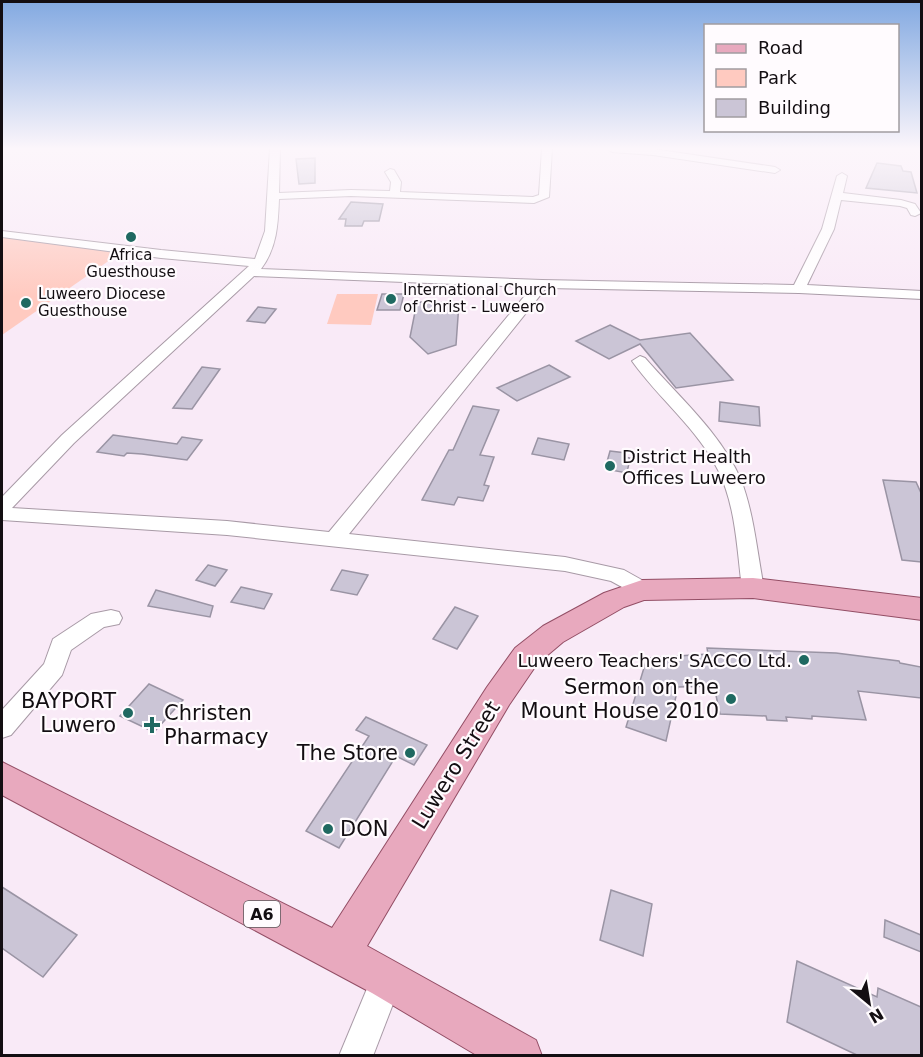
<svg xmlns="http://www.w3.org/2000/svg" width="923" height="1057" viewBox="0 0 923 1057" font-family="'DejaVu Sans',sans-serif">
  <rect width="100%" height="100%" fill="#f9eaf7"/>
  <g fill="#ffcac0">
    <polygon points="2,237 120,253 2,335"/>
    <polygon points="337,294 378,294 371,325 327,324"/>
  </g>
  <g fill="#cbc5d6" stroke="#9a94a4" stroke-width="1.5">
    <polygon points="315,158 315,183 299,184 296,159"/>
    <polygon points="877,163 901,166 903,171 911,172 917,193 866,188"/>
    <polygon points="351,202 383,204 379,221 364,221 362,226 345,226 346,219 339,219"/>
    <polygon points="382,294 404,294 400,310 377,310"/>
    <polygon points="417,302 459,303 456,345 428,354 410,337"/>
    <polygon points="258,307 276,309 265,323 247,321"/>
    <polygon points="610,325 640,340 690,333 733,380 676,388 640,344 609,359 576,341"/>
    <polygon points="549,365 570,377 517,401 497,388"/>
    <polygon points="202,367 220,369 192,409 173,408"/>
    <polygon points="720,402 759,407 760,426 719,421"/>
    <polygon points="473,406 499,410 480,455 494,457 484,485 489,486 483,501 458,497 454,505 422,500 449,450 453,450"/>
    <polygon points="113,435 177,444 182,437 202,440 187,460 142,454 127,453 124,456 97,452"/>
    <polygon points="538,438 569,444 564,460 532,454"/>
    <polygon points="610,451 626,453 625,457 630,458 627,473 605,469"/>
    <polygon points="883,480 916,482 921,493 921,562 902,560"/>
    <polygon points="208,565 227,570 215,586 196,580"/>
    <polygon points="342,570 368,575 357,595 331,590"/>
    <polygon points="241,587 272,594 264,609 231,602"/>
    <polygon points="156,590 213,606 210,617 148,606"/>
    <polygon points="455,607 478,616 457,649 433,639"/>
    <polygon points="707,648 836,653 899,661 900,663 921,667 921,698 858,691 866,720 812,716 812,719 786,717 787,721 767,720 766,716 720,714 714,686 678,687 666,741 626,727 647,658 708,654"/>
    <polygon points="149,684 183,700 154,732 120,716"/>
    <polygon points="366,717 427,745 414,765 396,756 339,848 306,831 369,736 356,730"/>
    <polygon points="2,887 77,935 43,977 2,948"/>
    <polygon points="611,890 652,904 643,956 600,940"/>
    <polygon points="885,920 921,935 921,952 884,937"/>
    <polygon points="797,961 877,997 878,988 921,1007 921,1056 859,1056 787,1022"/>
  </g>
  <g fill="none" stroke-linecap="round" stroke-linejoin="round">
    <defs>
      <g id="minor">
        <path d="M270 149H280L279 193 351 190 390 191 391 182 385 172 390 169 394 170 401 182 400 192 533 197 539 195 542 149H552L549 197 534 203 351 196 279 199C278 224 277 248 261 269L542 280 794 285 822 229 837 176 842 173 847 176 843 193 901 200 915 204 921 213 915 216 911 215 907 208 900 206 841 200 834 229 807 285 922 291V299L799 293 546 288 349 534 565 557 624 570 649 584 653 590 649 596 642 598 611 581 565 571 227 535 2 520V497L62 435 249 266 161 258 2 237V231L161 250 255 259 265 231ZM254 276 532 287 329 532 227 521 12 508 74 443Z"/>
        <polygon points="607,149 653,149 775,167 780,170 775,173 653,155 612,152"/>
        <path d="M640 356 645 358C678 396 721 433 741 480 754 514 757 552 764 588L760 593 753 596 746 593 742 588C737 550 736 506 718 470 697 428 659 399 632 361Z"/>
        <polygon points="111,610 119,612 122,618 119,624 104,627 71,650 62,675 11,735 2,738 2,710 44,664 53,639 91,614"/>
        <polygon points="387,962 398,967 403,978 373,1056 339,1056 376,967"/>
      </g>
      <polygon id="major" points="753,578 922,598 922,620 753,598 644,600 624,607 563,642 537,664 509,705 367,946 536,1040 542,1056 478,1056 372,993 2,795 2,762 332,928 487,687 515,648 543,626 604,593 642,580"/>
    </defs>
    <use href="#minor" stroke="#a89aa6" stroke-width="2"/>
    <use href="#major" stroke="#934e65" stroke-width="2"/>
    <use href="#minor" fill="#fff" fill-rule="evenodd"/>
    <use href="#major" fill="#e8a9be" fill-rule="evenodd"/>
  </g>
  <linearGradient id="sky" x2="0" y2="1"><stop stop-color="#82a9e1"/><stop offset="0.5" stop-color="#fcf6fb"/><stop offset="1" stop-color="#fcf6fb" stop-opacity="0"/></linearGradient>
  <rect width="923" height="297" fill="url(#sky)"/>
  <g fill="#1f6961" stroke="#fffbfe" stroke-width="2">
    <circle cx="131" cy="237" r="6"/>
    <circle cx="391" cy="299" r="6"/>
    <circle cx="26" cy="303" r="6"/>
    <circle cx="610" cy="466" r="6"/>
    <circle cx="804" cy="660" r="6"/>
    <circle cx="731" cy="699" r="6"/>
    <circle cx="128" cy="713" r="6"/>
    <path d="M149 716h6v6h6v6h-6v6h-6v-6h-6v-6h6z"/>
    <circle cx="410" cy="753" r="6"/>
    <circle cx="328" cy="829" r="6"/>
  </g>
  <g text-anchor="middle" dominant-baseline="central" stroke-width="4.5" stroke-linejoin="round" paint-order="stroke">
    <g font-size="15" fill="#130e12" stroke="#fffbfe" text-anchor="start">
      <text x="131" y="255" text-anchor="middle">Africa<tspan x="131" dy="17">Guesthouse</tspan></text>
      <text x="403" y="290">International Church<tspan x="403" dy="17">of Christ - Luweero</tspan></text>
      <text x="38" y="294">Luweero Diocese<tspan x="38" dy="17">Guesthouse</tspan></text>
    </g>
    <rect fill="#fffbfe" stroke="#5a5559" stroke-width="1.5" x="244" y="901" width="36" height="26" rx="4.5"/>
    <g font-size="16" font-weight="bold" fill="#130e12">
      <text x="262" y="914">A6</text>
    </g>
    <g font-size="18" fill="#130e12" stroke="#fffbfe" text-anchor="start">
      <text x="622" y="456">District Health<tspan x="622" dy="21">Offices Luweero</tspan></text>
      <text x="792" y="660" text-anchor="end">Luweero Teachers' SACCO Ltd.</text>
    </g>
    <g font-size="21" fill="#130e12" stroke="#fffbfe" text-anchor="end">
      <text x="719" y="687">Sermon on the<tspan x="719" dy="24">Mount House 2010</tspan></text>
      <text x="116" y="701">BAYPORT<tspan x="116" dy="24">Luwero</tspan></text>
      <text x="164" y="713" text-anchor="start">Christen<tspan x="164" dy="24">Pharmacy</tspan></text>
      <text x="398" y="753">The Store</text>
      <text x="340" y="829" text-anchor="start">DON</text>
    </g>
    <g font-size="21" fill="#130e12" stroke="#fffbfe">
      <text transform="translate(456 765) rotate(-58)">Luwero Street</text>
    </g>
  </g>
  <rect width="923" height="1057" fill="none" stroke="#130e12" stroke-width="6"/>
  <rect x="704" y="24" width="195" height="108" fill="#fffbfe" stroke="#a19ca0" stroke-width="1.5"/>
  <rect x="716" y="44" width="30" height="9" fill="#e8a9be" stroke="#a19ca0" stroke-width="1.5"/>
  <text x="758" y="54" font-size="18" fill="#130e12">Road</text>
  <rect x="716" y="69" width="30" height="18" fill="#ffcac0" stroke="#a19ca0" stroke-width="1.5"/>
  <text x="758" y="84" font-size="18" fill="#130e12">Park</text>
  <rect x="716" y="99" width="30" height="18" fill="#cbc5d6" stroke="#a19ca0" stroke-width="1.5"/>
  <text x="758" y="114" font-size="18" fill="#130e12">Building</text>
  <g transform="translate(869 1003) rotate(150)" stroke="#fffbfe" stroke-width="4.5" paint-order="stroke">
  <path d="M0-4.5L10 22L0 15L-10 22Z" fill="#130e12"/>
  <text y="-9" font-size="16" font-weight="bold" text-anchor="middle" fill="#130e12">N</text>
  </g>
</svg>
